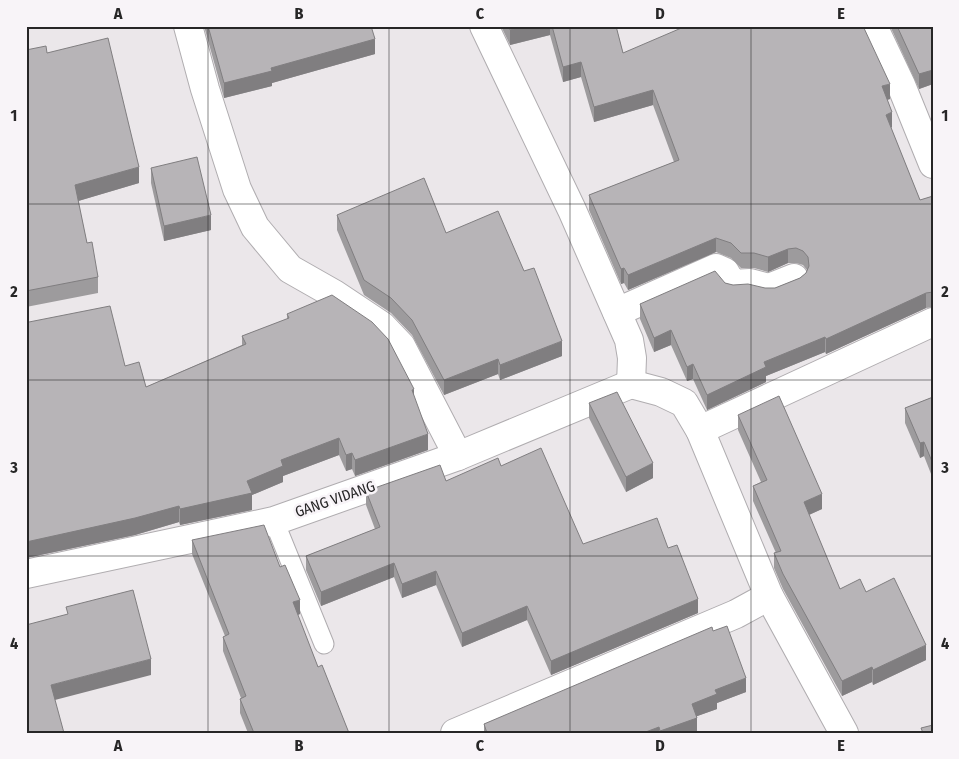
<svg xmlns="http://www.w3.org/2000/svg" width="959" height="759" viewBox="0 0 959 759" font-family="'Fira Sans Condensed',sans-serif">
  <rect width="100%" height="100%" fill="#ebe7ea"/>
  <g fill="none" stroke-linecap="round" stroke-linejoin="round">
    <defs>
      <polyline id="service" points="274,521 324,644"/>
      <g id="minor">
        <polyline points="188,26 205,89 237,189 255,227 290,269 334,294 382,326 401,346 458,456"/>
        <polyline points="484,26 572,210 629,340 632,358 631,384"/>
        <polyline points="873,26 901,85 933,164"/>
        <polyline points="617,312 716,268 725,272 732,284 750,283 769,288 794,278"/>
        <polyline points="631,384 661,392 684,403 700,430 769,596 844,733"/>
        <polyline points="700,430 933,322"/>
        <polyline points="26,574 274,521 458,456 631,384"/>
        <polyline points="455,733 736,614 769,596"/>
      </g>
    </defs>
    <use href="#service" stroke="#b0adb0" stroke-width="21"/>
    <use href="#minor" stroke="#b0adb0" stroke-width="30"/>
    <use href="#service" stroke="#fff" stroke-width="19"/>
    <use href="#minor" stroke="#fff" stroke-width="28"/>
  </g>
  <g fill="#9d9b9d">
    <polygon points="204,26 371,26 375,54 272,83 272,86 224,98"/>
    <polygon points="501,26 616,26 623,53 890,99 887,100 892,127 891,128 920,200 933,196 933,307 926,308 826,354 825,352 766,376 766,382 707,410 693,379 687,381 671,345 654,352 640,319 640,304 725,283 733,285 765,288 775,288 800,278 806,273 807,270 803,265 796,263 788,263 768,272 754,268 741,268 731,258 716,252 628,290 624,283 621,284 589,210 589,195 674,162 653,105 594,122 581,77 563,82 550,35 510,45"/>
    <polygon points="890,26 933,26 933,84 919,89"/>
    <polygon points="26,50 47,53 139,183 78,201 87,243 98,277 98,293 26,307"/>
    <polygon points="151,168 211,230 164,241 151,183"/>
    <polygon points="337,215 446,233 562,356 500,380 498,374 444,395 412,335 391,313 364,295 337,230"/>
    <polygon points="287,314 414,398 428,450 355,476 352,469 346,471 339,455 283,476 283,482 252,495 252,510 180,525 179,522 135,535 26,558 26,322 125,366 146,387 242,345 242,336 287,319"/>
    <polygon points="933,397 933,479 924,456 920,458 905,423 905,408"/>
    <polygon points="589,403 653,478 626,492 589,418"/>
    <polygon points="738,415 822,509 809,515 840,589 866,592 926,660 873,685 872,682 842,696 783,589 774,568 774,553 776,553 753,501 753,486 761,482 738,430"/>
    <polygon points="501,466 583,544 668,548 698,613 551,675 527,620 462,647 436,585 402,598 394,577 321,606 306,570 306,556 375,529 366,505 366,491 446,481"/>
    <polygon points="192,540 300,614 297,615 318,667 349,733 248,733 240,713 240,699 241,698 223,651 223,637 225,636 192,554"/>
    <polygon points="713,631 746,692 717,703 717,709 697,716 697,732 695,733 484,733 484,724"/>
  </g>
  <g fill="#807e80">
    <polygon points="526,26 550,26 550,35 510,45 510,30"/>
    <polygon points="375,39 375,54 272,83 272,86 224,98 224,83 271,68"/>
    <polygon points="581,62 581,77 563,82 563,67"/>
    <polygon points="933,70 933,84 919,89 919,74"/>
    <polygon points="890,84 890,99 882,101 882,86"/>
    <polygon points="653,90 653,105 594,122 594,107"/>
    <polygon points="892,112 892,127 886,130 886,115"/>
    <polygon points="139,167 139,183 75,202 75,185"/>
    <polygon points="211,215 211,230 164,241 164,226"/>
    <polygon points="716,238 716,252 628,290 628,275"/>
    <polygon points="788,249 788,263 768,272 768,257"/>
    <polygon points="624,268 624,283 621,284 621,269"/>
    <polygon points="926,293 926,308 826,354 826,339"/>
    <polygon points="671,330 671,345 654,352 654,338"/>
    <polygon points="825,337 825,352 766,376 766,382 707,410 707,395 764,362"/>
    <polygon points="562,341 562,356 500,380 500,365"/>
    <polygon points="498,359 498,374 444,395 444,380"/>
    <polygon points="693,364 693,379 687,381 687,367"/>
    <polygon points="414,389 414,406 412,390"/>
    <polygon points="428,434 428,450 355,476 355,460"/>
    <polygon points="339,438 339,455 283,476 283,482 252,495 252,510 180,525 180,509 247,481 281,460"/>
    <polygon points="924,442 924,456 920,458 920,443"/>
    <polygon points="352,453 352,469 346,471 346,455"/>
    <polygon points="653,463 653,478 626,492 626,477"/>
    <polygon points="822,494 822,509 804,517 804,502"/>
    <polygon points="179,506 179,522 135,535 26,558 26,542"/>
    <polygon points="394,563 394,577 321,606 321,592"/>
    <polygon points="436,571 436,585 402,598 402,584"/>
    <polygon points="698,599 698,613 551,675 551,661"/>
    <polygon points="300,600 300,614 293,617 293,602"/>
    <polygon points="527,606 527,620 462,647 462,633"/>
    <polygon points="926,645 926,660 873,685 873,670"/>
    <polygon points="151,659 151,675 51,701 51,685"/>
    <polygon points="872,667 872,682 842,696 842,681"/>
    <polygon points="746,678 746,692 717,703 717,709 692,718 692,704 715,690"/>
    <polygon points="697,718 697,732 695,733 660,733 660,731"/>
    <polygon points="659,727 659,733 643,733"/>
  </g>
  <g fill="#b7b4b7" stroke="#807e80">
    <polygon points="208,26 371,26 375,39 271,68 272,71 224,83"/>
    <polygon points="509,26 526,26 510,30"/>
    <polygon points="552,26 616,26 623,53 686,26 863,26 890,84 882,86 892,112 886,115 920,200 933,196 933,292 926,293 826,339 825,337 764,362 766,367 707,395 693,364 687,367 671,330 654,338 640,304 715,271 725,283 733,285 748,284 765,288 775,288 800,278 806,273 809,266 808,257 803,251 796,248 788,249 768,257 754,253 741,253 731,243 716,238 628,275 624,268 621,269 589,195 679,160 653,90 594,107 581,62 563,67"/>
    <polygon points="897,26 933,26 933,70 919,74"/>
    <polygon points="108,38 139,167 75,185 87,243 92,242 98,277 26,291 26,50 46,46 47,53"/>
    <polygon points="197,157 211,215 164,226 151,168"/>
    <polygon points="424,178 446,233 498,211 524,271 534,268 562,341 500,365 498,359 444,380 412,320 391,298 364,280 337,215"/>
    <polygon points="332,295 372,322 388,339 414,389 412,390 428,434 355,460 352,453 346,455 339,438 281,460 283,466 247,481 252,493 180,509 179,506 135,518 26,542 26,322 29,322 110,306 125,366 139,362 146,387 246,344 242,336 289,318 287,314"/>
    <polygon points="617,392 653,463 626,477 589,403"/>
    <polygon points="779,396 822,494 804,502 840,589 860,579 866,592 894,578 926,645 873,670 872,667 842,681 783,574 774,553 781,551 753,486 767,480 738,415"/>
    <polygon points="933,397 933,464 924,442 920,443 905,408"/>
    <polygon points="541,448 583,544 657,518 668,548 677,545 698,599 551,661 527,606 462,633 436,571 402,584 394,563 321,592 306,556 380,527 366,491 440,465 446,481 498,458 501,466"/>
    <polygon points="264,525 280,567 285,565 300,600 293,602 318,667 322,665 349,733 254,733 240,699 246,696 223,637 229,634 192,540"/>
    <polygon points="133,590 151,659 51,685 64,733 26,733 26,625 68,614 66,607"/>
    <polygon points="727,626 746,678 715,690 717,694 692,704 697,718 660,731 659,727 643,733 487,733 484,724 712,627 713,631"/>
    <polygon points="933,725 933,733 923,733 921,728"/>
  </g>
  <path fill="none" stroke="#272627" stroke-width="1" stroke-opacity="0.55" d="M208 26V733M389 26V733M570 26V733M751 26V733M26 204H933M26 380H933M26 556H933"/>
  <g text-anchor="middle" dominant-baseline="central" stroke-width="5" stroke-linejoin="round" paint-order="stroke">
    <g font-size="15" fill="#272627" stroke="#f8f4f8">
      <text transform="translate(335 499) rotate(-19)">GANG VIDANG</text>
    </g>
  </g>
  <rect width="959" height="759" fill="none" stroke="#f8f4f8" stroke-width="55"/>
  <rect x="28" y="28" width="904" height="704" fill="none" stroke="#272627" stroke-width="2"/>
  <g font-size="16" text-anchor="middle" font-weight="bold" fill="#272627">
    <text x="118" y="19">A</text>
    <text x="299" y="19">B</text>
    <text x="480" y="19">C</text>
    <text x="660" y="19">D</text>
    <text x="841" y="19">E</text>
    <text x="14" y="121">1</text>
    <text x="945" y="121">1</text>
    <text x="14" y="297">2</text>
    <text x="945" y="297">2</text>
    <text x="14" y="473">3</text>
    <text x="945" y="473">3</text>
    <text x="14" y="649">4</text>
    <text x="945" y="649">4</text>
    <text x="118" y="751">A</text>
    <text x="299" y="751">B</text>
    <text x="480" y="751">C</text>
    <text x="660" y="751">D</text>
    <text x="841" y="751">E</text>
  </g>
</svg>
